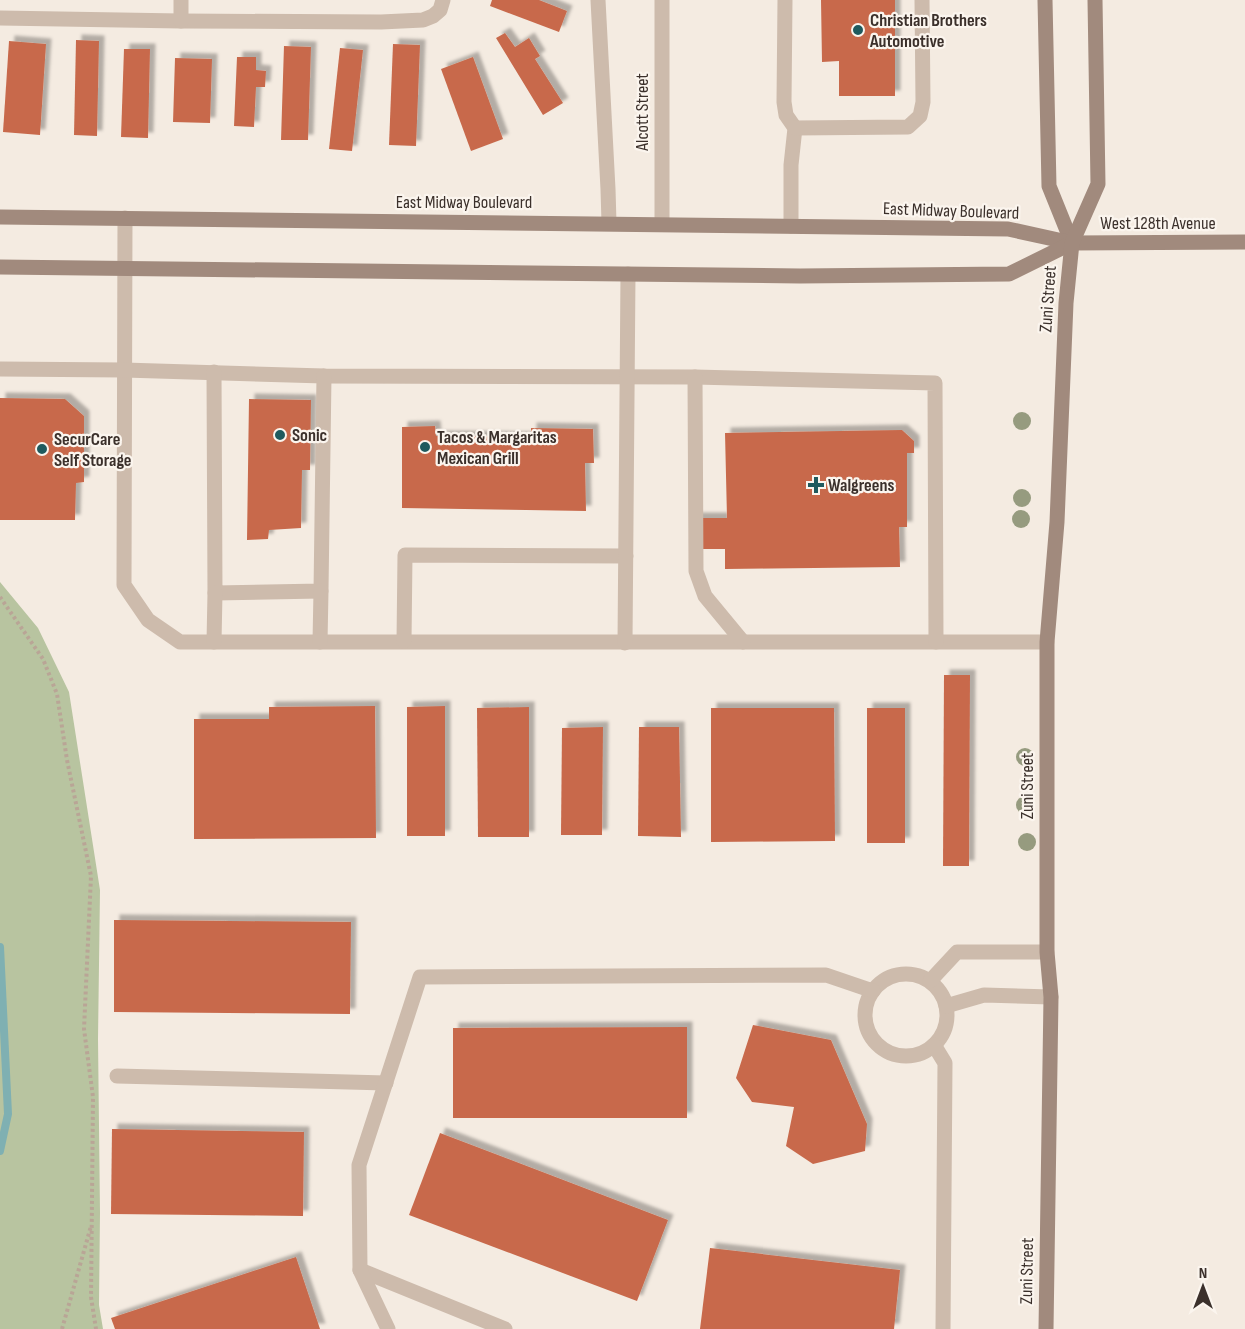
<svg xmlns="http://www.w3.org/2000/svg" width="1245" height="1329" viewBox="0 0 1245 1329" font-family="'Sofia Sans Condensed',sans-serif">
  <defs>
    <filter id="shadow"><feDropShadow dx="5.5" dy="-5.5" stdDeviation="1.5" flood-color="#0004"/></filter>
  </defs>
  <rect width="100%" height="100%" fill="#f4ebe1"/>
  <polygon fill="#b8c4a0" points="0,582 38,628 69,692 100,890 98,1039 100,1213 99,1305 103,1329 0,1329"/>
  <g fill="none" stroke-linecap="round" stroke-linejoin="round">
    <polyline stroke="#7fb0b2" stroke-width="8" points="0,947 8,1114 0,1151"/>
  </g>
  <g fill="#c8694b" filter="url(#shadow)">
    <polygon points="492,0 539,0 567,11 559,32 490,6"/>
    <polygon points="821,0 895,0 895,96 839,96 839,61 822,62"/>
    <polygon points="505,33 515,47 529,38 540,56 535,59 563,103 543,115 496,38"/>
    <polygon points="76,40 99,41 97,136 74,135"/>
    <polygon points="9,41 46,44 40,135 3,132"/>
    <polygon points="393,44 420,45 416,146 389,145"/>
    <polygon points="284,46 311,47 308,140 281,140"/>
    <polygon points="340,48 363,50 352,151 329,149"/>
    <polygon points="124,49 150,49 148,138 121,137"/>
    <polygon points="237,57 256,57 256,70 266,71 265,87 256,87 254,127 234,126"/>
    <polygon points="473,57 503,139 471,151 441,69"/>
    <polygon points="175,58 212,59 210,123 173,122"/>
    <polygon points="0,398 65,399 84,416 84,482 76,483 75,520 0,520"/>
    <polygon points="249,399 311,400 310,470 302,470 301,528 269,530 268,539 247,540"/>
    <polygon points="435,426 436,436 531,437 531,428 593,429 594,463 585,463 586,511 402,508 402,427"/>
    <polygon points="902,430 914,441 914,453 907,453 907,527 899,527 900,567 725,569 725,549 690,549 689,518 727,518 725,433"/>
    <polygon points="944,675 970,675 969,866 943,866"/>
    <polygon points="375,706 376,838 194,839 194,719 269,719 269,707"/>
    <polygon points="445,706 445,836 407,836 407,707"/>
    <polygon points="529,707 529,837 478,837 477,708"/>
    <polygon points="711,708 834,708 835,841 711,842"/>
    <rect x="867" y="708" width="38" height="135"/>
    <polygon points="603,727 602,835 561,835 562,728"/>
    <polygon points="639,727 679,727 681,837 638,836"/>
    <polygon points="114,920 351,922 350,1014 114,1012"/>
    <polygon points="753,1025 831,1040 867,1124 865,1151 813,1164 786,1146 794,1107 752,1102 736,1078"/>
    <polygon points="687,1027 687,1118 453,1118 453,1028"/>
    <polygon points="112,1129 304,1132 303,1216 111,1214"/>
    <polygon points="440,1133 668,1220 637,1301 409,1215"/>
    <polygon points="710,1248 900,1270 894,1329 700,1329"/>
    <polygon points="296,1257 320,1329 115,1329 111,1318"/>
  </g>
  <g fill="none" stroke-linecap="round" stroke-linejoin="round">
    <g stroke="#b9a596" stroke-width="4" stroke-dasharray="3 3" stroke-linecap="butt">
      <polyline points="0,597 43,659 57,694 67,760 91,876 84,1029 93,1097 91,1297 96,1329"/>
      <polyline points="62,1329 91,1226"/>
    </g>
    <g stroke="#cdbbac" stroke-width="15">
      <polyline points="785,0 784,102 786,115 795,128 791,165 791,226"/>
      <polyline points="795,128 908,127 920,116 923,102 922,0"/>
      <polyline points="125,218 124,585 148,620 180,642 1047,642"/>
      <polyline points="0,369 124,370 324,376 695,377 935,383 936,642"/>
      <polyline points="214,372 215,593 321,591 324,376"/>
      <polyline points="695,377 696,571 705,596 743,642"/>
      <polyline points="404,641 405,555 626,556"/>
      <polyline points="214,642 215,593"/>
      <polyline points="320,642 321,591"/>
      <polyline points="625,643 628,274"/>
      <circle cx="906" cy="1015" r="41"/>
      <polyline points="930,981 957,952 1047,952"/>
      <polyline points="946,1006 984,995 1051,997"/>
      <polyline points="934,1045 945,1063 943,1329"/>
      <polyline points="117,1076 386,1083"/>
      <polyline points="360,1270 505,1329"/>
      <polyline points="388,1329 360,1270 359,1165 420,977 826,975 873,991"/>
    </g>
    <g stroke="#cdbbac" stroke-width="15">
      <polyline points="598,0 608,189 609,223"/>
      <polyline points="662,0 662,224"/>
      <polyline points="0,18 181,21 381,22 423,20 433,16 440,10 443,0"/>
      <polyline points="181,21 181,0"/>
    </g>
    <g stroke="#a18a7d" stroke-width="15">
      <polyline points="1045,0 1049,186 1072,243"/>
      <polyline points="0,217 1008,229 1072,243 1245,242"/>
      <polyline points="0,267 800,276 1009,274 1072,243"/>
      <polyline points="1046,1329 1051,997 1047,952 1047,642 1057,522 1066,303 1072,243 1098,184 1095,0"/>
    </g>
  </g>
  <g fill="#969b7f">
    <circle cx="1022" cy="421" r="9"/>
    <circle cx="1022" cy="498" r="9"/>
    <circle cx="1021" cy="519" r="9"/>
    <circle cx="1025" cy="757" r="9"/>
    <circle cx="1025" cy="805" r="9"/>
    <circle cx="1027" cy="842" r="9"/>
  </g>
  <g fill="#1f5a5e" stroke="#fbf5ee" stroke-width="2">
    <circle cx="858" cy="30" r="6"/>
    <circle cx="280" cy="435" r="6"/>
    <circle cx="425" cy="447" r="6"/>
    <circle cx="42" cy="449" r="6"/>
    <path d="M813 476h6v6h6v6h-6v6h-6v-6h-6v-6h6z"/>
  </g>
  <g text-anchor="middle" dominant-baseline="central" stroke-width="4.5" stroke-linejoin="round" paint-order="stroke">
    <g font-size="18" font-weight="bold" fill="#3b302b" stroke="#fbf5ee" text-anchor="start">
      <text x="870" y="20">Christian Brothers<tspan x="870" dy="21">Automotive</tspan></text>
      <text x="292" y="435">Sonic</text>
      <text x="437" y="437">Tacos &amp; Margaritas<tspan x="437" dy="21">Mexican Grill</tspan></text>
      <text x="54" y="439">SecurCare<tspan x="54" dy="21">Self Storage</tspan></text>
      <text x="828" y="485">Walgreens</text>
    </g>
    <g font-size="18" fill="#3b302b" stroke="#fbf5ee">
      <text transform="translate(642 112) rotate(-90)">Alcott Street</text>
      <text x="464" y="202">East Midway Boulevard</text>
      <text transform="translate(951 211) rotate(2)">East Midway Boulevard</text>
      <text x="1158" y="223">West 128th Avenue</text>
      <text transform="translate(1048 299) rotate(-86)">Zuni Street</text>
      <text transform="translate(1027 786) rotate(-90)">Zuni Street</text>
      <text transform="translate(1027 1271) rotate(-89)">Zuni Street</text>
    </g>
  </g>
  <g transform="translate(1203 1287)" stroke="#fbf5ee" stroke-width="4.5" paint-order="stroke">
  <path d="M0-4.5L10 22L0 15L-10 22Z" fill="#3b302b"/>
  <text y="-9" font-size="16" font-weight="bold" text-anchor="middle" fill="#3b302b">N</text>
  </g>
</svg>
